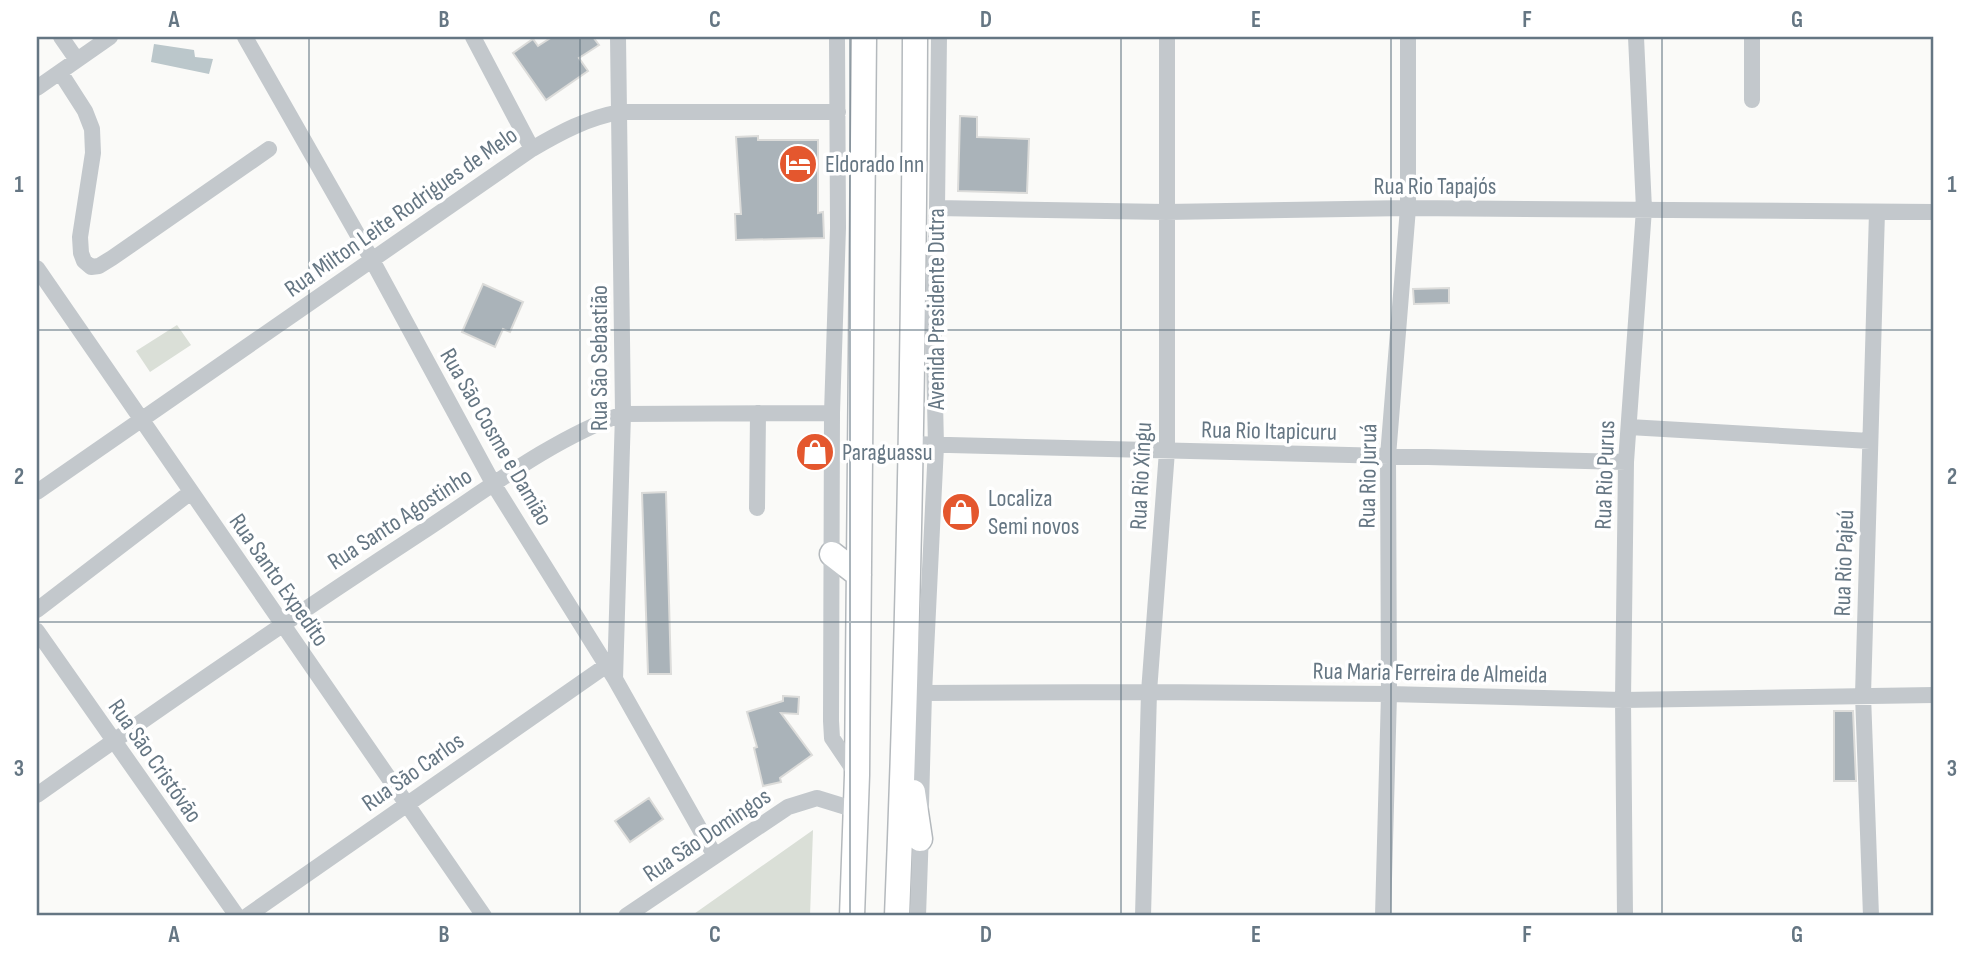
<svg xmlns="http://www.w3.org/2000/svg" width="1971" height="953" font-family="'Sofia Sans Condensed',sans-serif">
<style>
.green{fill:#dadfd7}
.water{fill:#bbc7cb}
.building{fill:#aab3b9;stroke:#dcdcda;stroke-width:2}
.lines{fill:none;stroke-linecap:round;stroke-linejoin:round}
.highway-casing{stroke:#b4b9bd;stroke-width:27}
.minor{stroke:#c3c8cc;stroke-width:16}
.highway{stroke:#fff;stroke-width:24}
.grid{fill:none;stroke:#657683;stroke-width:2;stroke-opacity:0.55}
.labels{text-anchor:middle;dominant-baseline:central;stroke-width:7;stroke-linejoin:round;paint-order:stroke}
.poi-label{font-size:24px;fill:#657683;stroke:#fff;text-anchor:start}
.street-label{font-size:24px;fill:#657683;stroke:#fff}
.neatline{fill:none;stroke:#657683;stroke-width:2.5}
.grid-label{font-size:23px;text-anchor:middle;font-weight:bold;fill:#657683}
</style>
<rect width="100%" height="100%" fill="#fafaf8"/>
<path class="green" d="M177 325 191 345 150 372 136 351Z
M813 830 810 916H691Z"/>
<path class="water" d="M154 44 194 50 195 57 213 59 209 74 151 62Z"/>
<path class="building" d="M552 37H593L599 45 579 58 588 71 546 100 513 53 533 39 538 46Z
M960 116 977 117V137L1029 139 1027 193 958 191Z
M758 136V140H818V213L823 212 824 238 736 240 735 214H741L736 137Z
M483 284 523 302 510 332 503 329 495 347 462 332Z
M1449 288V303L1414 304 1413 289Z
M666 492 671 674H648L642 493Z
M783 696 799 697 798 714 781 713 812 755 780 778 781 782 763 786 754 748 757 747 747 712 783 701Z
M1834 711H1853L1856 781H1834Z
M649 798 663 819 630 842 615 821Z"/>
<g class="lines">
<defs>
<path id="highway" d="M832 554 859 575
M913 792 920 839
M852 916 857 775 864 37
M897 916C909 623 914 330 915 37"/>
</defs>
<use href="#highway" class="highway-casing"/>
<path class="minor" d="M61 37 77 60
M245 37 372 260 494 485 615 679 715 856
M473 37 532 149
M837 37 838 228 832 413 831 721 832 738 857 775
M1752 37V100
M60 72 85 111 92 129 93 153 80 237 81 253 84 261 91 267 99 266 112 258 269 149
M37 88 110 37
M937 208 1166 212 1408 208 1934 212
M37 268 484 916
M1629 427 1870 441
M910 444 1626 462
M37 492 532 149C561 132 587 118 620 112H838
M757 508 758 413
M37 610 191 492
M37 631 237 916
M615 679 623 414 618 37
M924 693 1149 692 1389 694 1623 700 1934 695
M37 795C164 705 292 617 422 532 483 492 555 437 623 414L832 413
M921 805 924 693 936 446 933 311 937 208 939 37
M247 916 607 665
M626 916 788 807 817 798 856 810
M918 916 921 831
M1143 916 1149 692 1167 451V37
M1383 916 1389 694 1388 456 1408 208V37
M1625 916 1623 700 1626 462 1644 209 1636 37
M1871 916 1863 695 1877 212"/>
<use href="#highway" class="highway"/>
</g>
<path class="grid" d="M309 37V916M580 37V916M850 37V916M1121 37V916M1391 37V916M1662 37V916M37 330H1934M37 622H1934"/>
<defs>
<symbol id="hotel-disc" viewBox="-11 -11 22 22"><circle r="9.5" fill="#e4572e" stroke="#fff"/><path d="M-6-4.5h1.5V1H6V5H4.5V3h-9V5H-6ZM-4 0a1.8 1.8 0 1 1 3.6 0ZM.5 0V-2.5h3Q6-2.5 6 0Z" fill="#fff"/></symbol>
<symbol id="shop-disc" viewBox="-11 -11 22 22"><circle r="9.5" fill="#e4572e" stroke="#fff"/><path d="M-5-2.5h2.3a2.7 3.5 0 0 1 5.4 0H5L5.5 6h-11ZM-1.5-2.5h3a1.5 2.3 0 0 0-3 0Z" fill="#fff"/></symbol>
</defs>
<g fill-rule="evenodd">
<use href="#hotel-disc" x="776" y="142" width="44" height="44"/>
<use href="#shop-disc" x="793" y="430" width="44" height="44"/>
<use href="#shop-disc" x="939" y="490" width="44" height="44"/>
</g>
<g class="labels">
<g class="poi-label">
<text x="825" y="164">Eldorado Inn</text>
<text x="842" y="452">Paraguassu</text>
<text x="988" y="498">Localiza<tspan x="988" dy="28">Semi novos</tspan></text>
</g>
<g class="street-label">
<text x="1435" y="186">Rua Rio Tapajós</text>
<text transform="translate(401 212) rotate(-35)">Rua Milton Leite Rodrigues de Melo</text>
<text transform="translate(936 309) rotate(-90)">Avenida Presidente Dutra</text>
<text transform="translate(599 358) rotate(-90)">Rua São Sebastião</text>
<text transform="translate(1269 431) rotate(1)">Rua Rio Itapicuru</text>
<text transform="translate(496 437) rotate(60)">Rua São Cosme e Damião</text>
<text transform="translate(1605 475) rotate(-88)">Rua Rio Purus</text>
<text transform="translate(1141 476) rotate(-87)">Rua Rio Xingu</text>
<text transform="translate(1368 476) rotate(-89)">Rua Rio Juruá</text>
<text transform="translate(400 519) rotate(-33)">Rua Santo Agostinho</text>
<text transform="translate(1844 563) rotate(-88)">Rua Rio Pajeú</text>
<text transform="translate(279 580) rotate(55)">Rua Santo Expedito</text>
<text transform="translate(1430 673) rotate(1)">Rua Maria Ferreira de Almeida</text>
<text transform="translate(155 761) rotate(55)">Rua São Cristóvão</text>
<text transform="translate(413 772) rotate(-35)">Rua São Carlos</text>
<text transform="translate(707 835) rotate(-34)">Rua São Domingos</text>
</g>
</g>
<rect width="1971" height="953" fill="none" stroke="#ffffff" stroke-width="77"/>
<rect x="38" y="38" width="1894" height="876" class="neatline"/>
<g class="grid-label">
<text x="174" y="27">A</text>
<text x="444" y="27">B</text>
<text x="715" y="27">C</text>
<text x="986" y="27">D</text>
<text x="1256" y="27">E</text>
<text x="1527" y="27">F</text>
<text x="1797" y="27">G</text>
<text x="19" y="192">1</text>
<text x="1952" y="192">1</text>
<text x="19" y="484">2</text>
<text x="1952" y="484">2</text>
<text x="19" y="776">3</text>
<text x="1952" y="776">3</text>
<text x="174" y="942">A</text>
<text x="444" y="942">B</text>
<text x="715" y="942">C</text>
<text x="986" y="942">D</text>
<text x="1256" y="942">E</text>
<text x="1527" y="942">F</text>
<text x="1797" y="942">G</text>
</g>
</svg>
